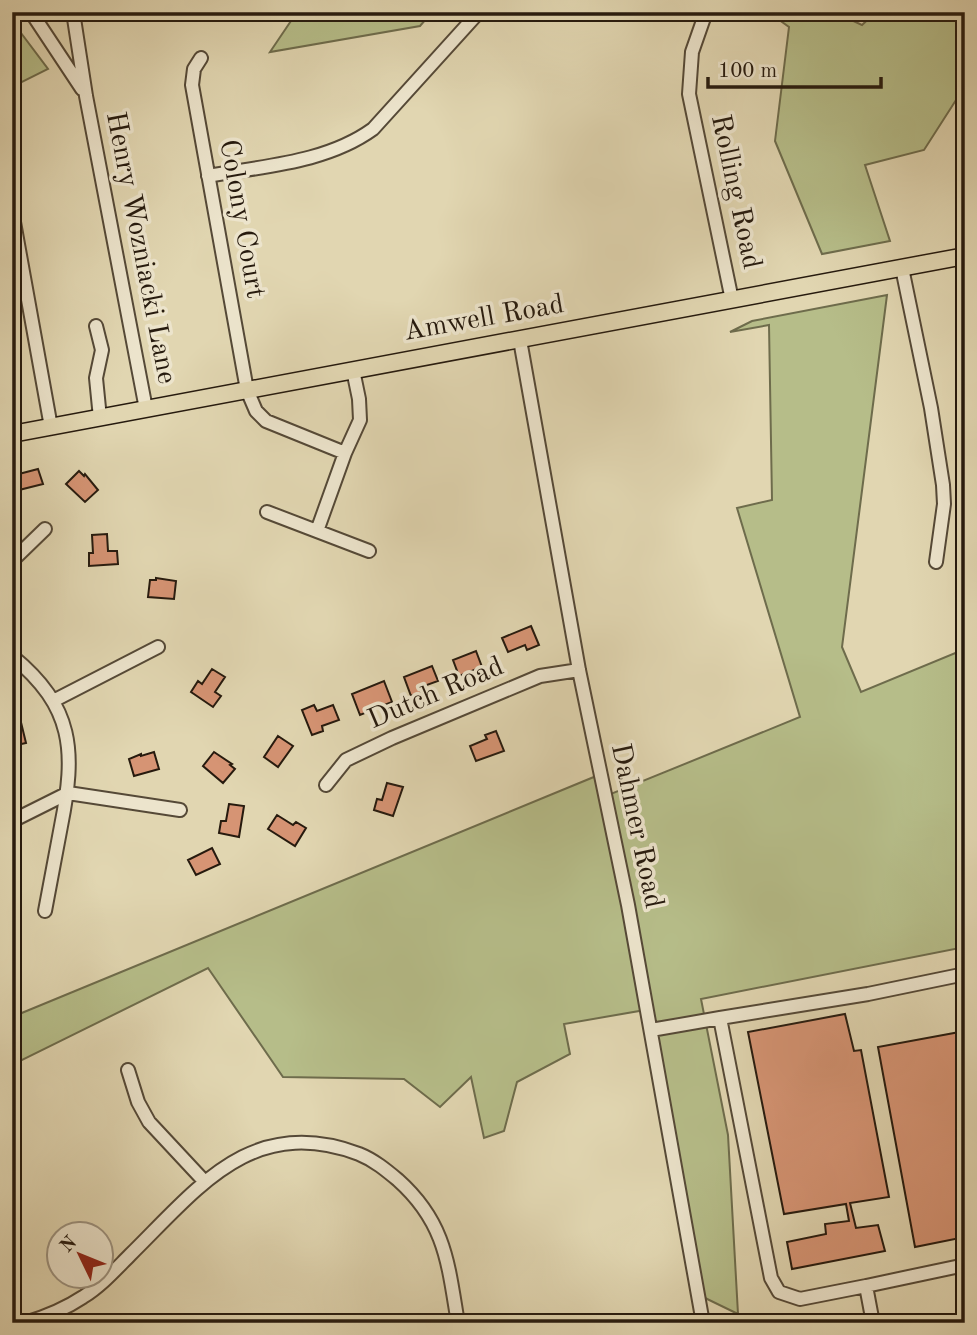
<svg xmlns="http://www.w3.org/2000/svg" width="977" height="1335" font-family="'Old Standard TT',serif">
<style>
.green{fill:#b6bd89;stroke:#6e6c4c;stroke-width:2}
.building{fill:#d69474;stroke:#261a0e;stroke-width:2}
.lines{fill:none;stroke-linecap:round;stroke-linejoin:round}
.minor-casing{stroke:#554937;stroke-width:16}
.major-casing{stroke:#261a0e;stroke-width:19}
.minor{stroke:#ece4cc;stroke-width:12}
.major{stroke:#e1d6b1;stroke-width:16}
.labels{text-anchor:middle;dominant-baseline:central;stroke-width:7;stroke-linejoin:round;paint-order:stroke}
.street-label{font-size:28px;fill:#261a0e;stroke:#ece4cc}
</style>
<rect width="100%" height="100%" fill="#e1d6b1"/>
<filter id="stains"><feTurbulence type="fractalNoise" baseFrequency=".00286" numOctaves="4"/><feColorMatrix values="0 0 0 0 .2 0 0 0 0 .09 0 0 0 0 .02 0 0 0 .5 -.17"/></filter>
<radialGradient id="worn" r=".72"><stop offset=".6" stop-color="#630" stop-opacity="0"/><stop offset="1" stop-color="#630" stop-opacity=".3"/></radialGradient>
<path class="green" d="M297 12H432L420 26 270 52Z
M768 12H834L862 25 876 12H965V86L924 150 865 165 890 241 822 254 775 141 789 27Z
M12 21 48 69 12 87Z
M887 295 842 647 861 692 965 649V947L701 999 728 1135 738 1314 703 1297 651 1009 564 1024 570 1054 517 1082 504 1131 484 1138 471 1077 440 1107 404 1079 283 1077 208 968 12 1065V1017L606 772 611 794 800 717 737 508 772 500 769 325 730 332 752 321Z"/>
<path class="building" d="M38 469 43 484 19 490 15 475Z
M79 471 84 476 85 474 98 490 85 502 66 484Z
M107 534 108 551H117L118 564 89 566V553H93L92 535Z
M156 578 176 581 174 599 148 597 150 580H156Z
M531 626 539 645 527 650 525 645 508 652 502 638Z
M476 651 482 667 459 676 453 660Z
M432 666 438 681 421 687 423 692 411 696 404 677Z
M212 669 225 677 215 692 221 696 213 707 191 692 198 681 202 684Z
M384 681 392 702 360 715 352 694Z
M314 705 317 711 333 705 339 720 322 726 323 731 312 735 302 710Z
M18 710 26 743 12 746V711Z
M496 731 504 751 476 761 470 746 487 739 485 735Z
M278 736 293 746 278 767 264 757Z
M154 752 159 769 134 776 129 759 141 754V756Z
M214 752 232 764 230 765 235 769 223 783 203 766Z
M387 783 403 787 393 816 374 810 377 799 382 800Z
M229 804 244 806 239 837 219 833 221 821H226Z
M277 815 293 825 296 822 306 828 295 846 268 829Z
M212 848 220 864 196 875 188 860Z
M845 1014 854 1051 861 1050 889 1197 850 1203 856 1228 878 1225 885 1251 792 1269 787 1242 826 1234 825 1224 849 1221 846 1204 784 1214 748 1032Z
M965 1031V1237L915 1247 878 1047Z"/>
<g class="lines">
<defs>
<path id="minor" d="M31 12 82 89
M73 12 86 96 146 409
M706 12 692 52 689 94 732 300
M201 58 194 69 192 85 247 390 256 411 266 421 345 453 360 420 359 399 353 370
M208 176C263 166 326 163 373 129L479 12
M12 211 51 427
M902 268 931 408 943 485 944 504 936 562
M96 326 102 350 96 378 100 418
M520 340 579 670 628 905 703 1323
M267 512 369 551
M317 531 345 453
M12 561 45 529
M12 656C74 707 76 751 61 826 56 854 50 883 45 911
M53 701 158 647
M326 785 346 760 392 738 540 676 579 670
M12 821 68 793 180 810
M720 1018 868 994 965 974
M651 1030 720 1018 771 1278 779 1292 800 1299 866 1286 873 1323
M128 1070 138 1102 149 1122 204 1181
M866 1286 965 1265
M25 1323C45 1317 65 1309 83 1297 101 1286 116 1269 130 1255 199 1187 252 1114 359 1154 374 1160 386 1170 398 1180 446 1223 448 1264 458 1323"/>
<path id="major" d="M12 434 965 256"/>
</defs>
<use href="#minor" class="minor-casing"/>
<use href="#major" class="major-casing"/>
<use href="#minor" class="minor"/>
<use href="#major" class="major"/>
</g>
<g class="labels">
<g class="street-label">
<text transform="translate(735 192) rotate(78)">Rolling Road</text>
<text transform="translate(241 219) rotate(80)">Colony Court</text>
<text transform="translate(140 248) rotate(79)">Henry Wozniacki Lane</text>
<text transform="translate(484 319) rotate(-10)">Amwell Road</text>
<text transform="translate(436 694) rotate(-23)">Dutch Road</text>
<text transform="translate(636 826) rotate(78)">Dahmer Road</text>
</g>
</g>
<rect width="977" height="1335" fill="none" stroke="#e1d6b1" stroke-width="42"/>
<rect x="14" y="14" width="949" height="1307" fill="none" stroke="#261a0e" stroke-width="3.5"/>
<rect x="21" y="21" width="935" height="1293" fill="none" stroke="#261a0e" stroke-width="2"/>
<g transform="translate(80 1255) rotate(313)"><circle r="33" fill="#ece4cc" stroke="#9d9380" stroke-width="2"/>
<path d="M0-5L12 26L0 18L-12 26Z" fill="#8f2418"/>
<text y="-10" font-size="19" font-weight="bold" text-anchor="middle" fill="#261a0e">N</text>
</g>
<path d="M708 77v10h173v-10" fill="none" stroke="#261a0e" stroke-width="3.5"/>
<text x="718" y="77" font-size="21" fill="#261a0e" stroke="#ece4cc" stroke-width="5" paint-order="stroke">100 m</text>
<rect width="100%" height="100%" filter="url(#stains)"/>
<rect width="100%" height="100%" fill="url(#worn)"/>
</svg>
